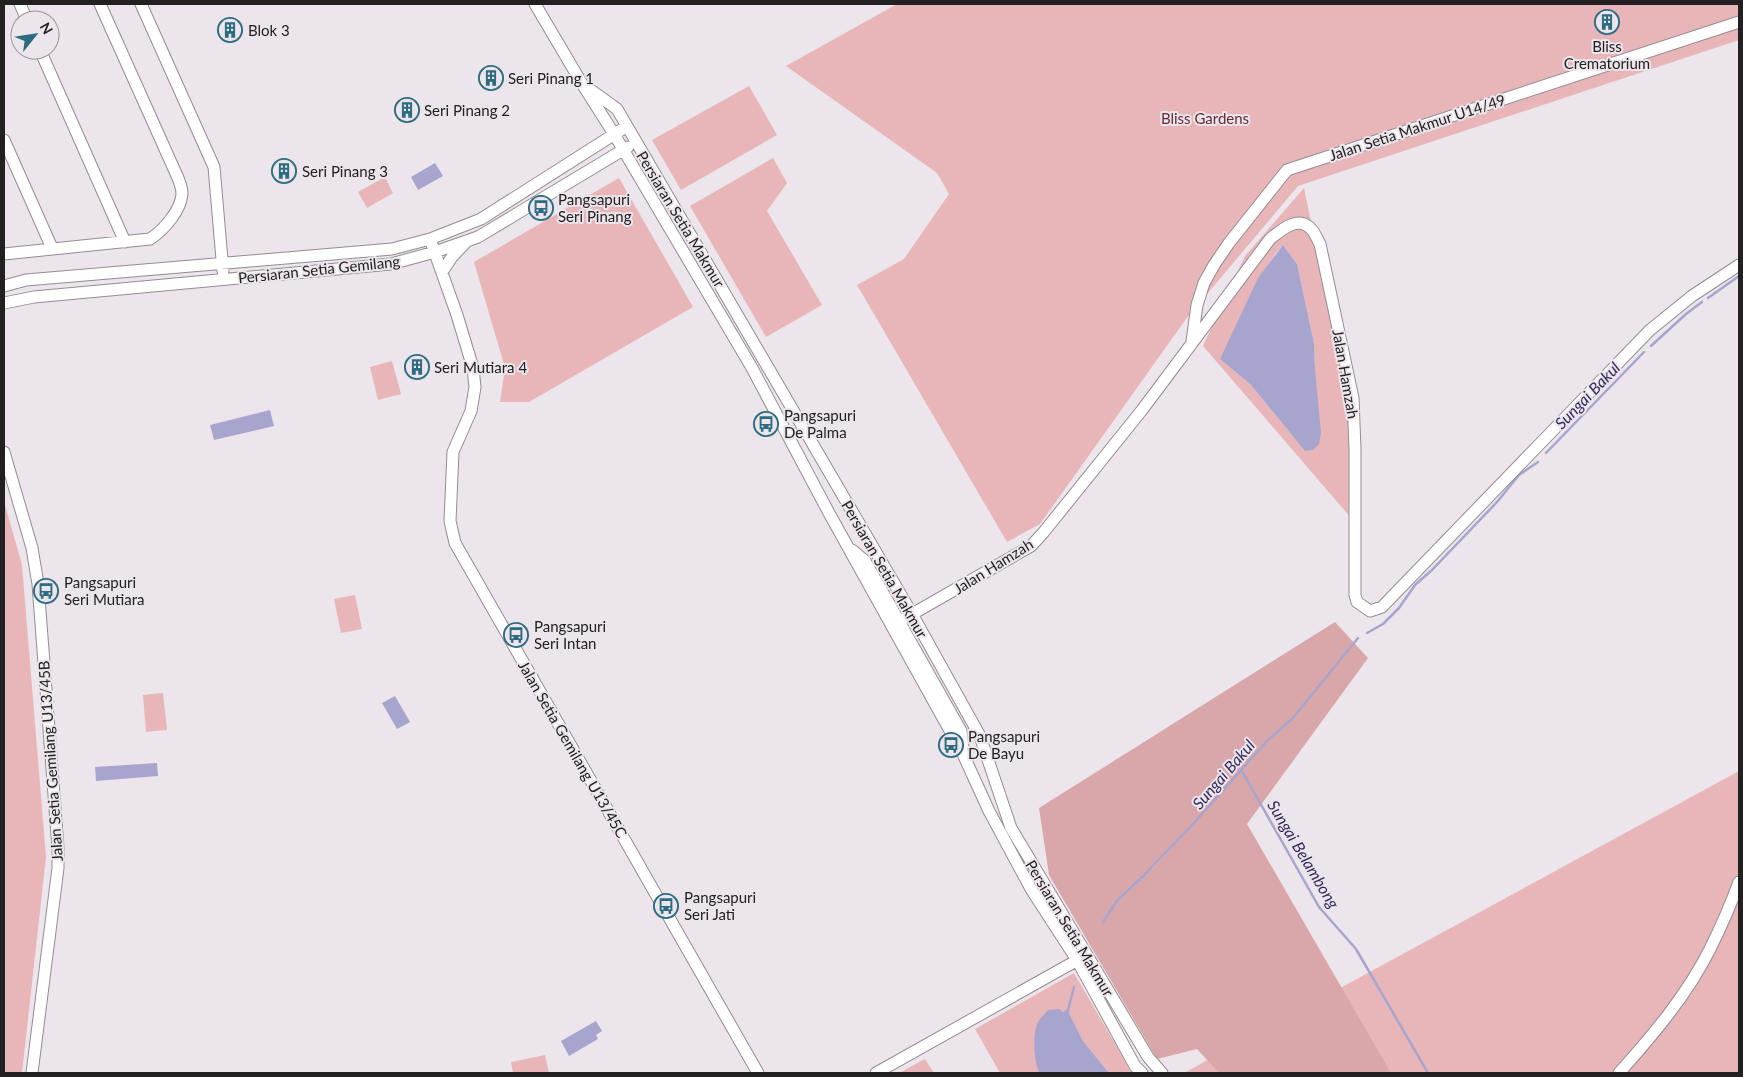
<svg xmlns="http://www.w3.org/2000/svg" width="1743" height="1077" font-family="Lato,sans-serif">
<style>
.green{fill:#e8b6b9;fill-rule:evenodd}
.forest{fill:#d9a7aa}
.water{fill:#a7a5ce}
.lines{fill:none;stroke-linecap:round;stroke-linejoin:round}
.stream{stroke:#a7a5ce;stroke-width:2.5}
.minor-casing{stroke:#938c92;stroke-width:13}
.minor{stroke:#fff;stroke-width:11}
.labels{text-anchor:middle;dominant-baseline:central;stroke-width:4;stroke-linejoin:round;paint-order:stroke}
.poi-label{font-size:15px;fill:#232022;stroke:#ece5eb;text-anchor:start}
.park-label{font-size:15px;fill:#682a33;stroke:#ece5eb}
.street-label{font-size:15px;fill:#232022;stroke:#ece5eb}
.water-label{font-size:16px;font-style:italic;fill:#32295e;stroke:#ece5eb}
</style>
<rect width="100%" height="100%" fill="#ece5eb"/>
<path class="green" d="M897 4H1739V40L1298 186 1186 319 1040 524 1007 542 857 285 904 259 949 194 937 173 786 66Z
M749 86 777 135 681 190 652 140Z
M773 158 787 183 767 211 822 305 766 337 690 206Z
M385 177 393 193 367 208 358 192Z
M619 178 693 307 529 402H500L505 368 474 262Z
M1304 188 1351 416 1352 519 1203 346 1245 256ZM1283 245 1297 264 1314 343 1315 369 1291 434 1251 385 1220 359 1275 254Z
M392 361 401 394 378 400 370 367Z
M4 501 22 565 46 857 22 1073H4Z
M355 595 362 629 341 633 334 599Z
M163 693 167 730 146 732 143 695Z
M1739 771V1073H1184Z
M1074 973 1132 1073H1109L1083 1041 1069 1013V1009L1037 1068 1039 1073H1000L975 1029Z
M545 1055 549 1073H513L511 1062Z
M925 1059 934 1073H899Z"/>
<path class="forest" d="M1335 622 1368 658 1247 824 1391 1073H1219L1197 1049 1157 1059 1049 875 1039 808Z"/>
<path class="water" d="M435 163 443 176 418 190 411 177Z
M1283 245 1297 264 1314 343 1315 369 1321 433 1319 444 1313 450 1305 451 1251 385 1220 359 1258 278Z
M270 410 274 426 214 440 210 425Z
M395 696 410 722 397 729 382 703Z
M157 763 158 776 96 781 95 767Z
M1069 1008V1013L1083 1041 1109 1073H1039C1034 1061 1032 1034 1038 1022 1040 1018 1045 1014 1048 1010L1059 1009 1063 1012Z
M596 1021 602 1031 596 1035 598 1039 569 1056 561 1041Z"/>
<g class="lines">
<path class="stream" d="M1708 298 1739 276
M1651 346 1686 314 1702 302
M1546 453 1644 352
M1367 633 1383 624 1399 608 1415 585 1432 570 1497 502 1519 475 1538 462
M1242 771 1319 907 1356 949 1428 1073
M1103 922 1116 902 1144 875 1193 824 1267 741 1292 719 1358 638
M1068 1010 1074 987"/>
<defs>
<path id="minor" d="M20 4 27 20
M141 4 214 167 223 271
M535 4 581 82 614 134 752 368 829 513 963 754 989 811 1031 889 1077 960 1135 1066 1142 1073
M40 50 125 242
M588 88 617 109 912 614 980 736 1011 828 1148 1057 1162 1073
M4 140 52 248
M430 239 457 315 473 368 475 387 471 411 453 452 450 521 455 543 758 1073
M4 254 150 239C164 230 181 210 182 194 182 188 180 183 178 178L100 4
M442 272 452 257 466 242
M4 286 26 280 392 249 430 239 481 219 621 130
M4 303 34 297 391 264 435 252 478 237 628 147
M1192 341 1197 305 1204 283 1214 265 1229 243 1287 170 1739 22
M4 452 32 548 38 584 58 848V868L32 1073
M852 550 865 561 961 731 963 747
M900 621 1031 546 1043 533 1142 410 1270 239C1281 230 1299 214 1312 230 1315 233 1317 239 1320 244L1353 398 1355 449V595L1357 602 1370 611 1382 607 1650 330 1692 296 1739 265
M876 1073 1083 957
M1619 1073C1653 1035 1687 995 1710 949 1721 927 1731 904 1739 882"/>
</defs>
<use href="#minor" class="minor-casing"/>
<use href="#minor" class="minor"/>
</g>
<defs>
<symbol id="building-ring" viewBox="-11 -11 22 22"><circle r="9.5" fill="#ece5eb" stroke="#2c6b80" stroke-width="1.5"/><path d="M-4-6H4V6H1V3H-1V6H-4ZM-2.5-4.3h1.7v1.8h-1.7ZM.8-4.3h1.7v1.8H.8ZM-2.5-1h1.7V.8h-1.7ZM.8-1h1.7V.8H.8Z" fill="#2c6b80"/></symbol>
<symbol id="bus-ring" viewBox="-11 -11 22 22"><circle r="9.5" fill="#ece5eb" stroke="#2c6b80" stroke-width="1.5"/><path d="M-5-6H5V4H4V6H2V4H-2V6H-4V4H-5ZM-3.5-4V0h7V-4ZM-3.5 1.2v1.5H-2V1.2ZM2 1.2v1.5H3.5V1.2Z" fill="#2c6b80"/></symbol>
</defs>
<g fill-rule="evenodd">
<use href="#building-ring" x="1593" y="8" width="28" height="28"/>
<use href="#building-ring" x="216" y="16" width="28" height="28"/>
<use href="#building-ring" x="477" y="64" width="28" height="28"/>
<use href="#building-ring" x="393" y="96" width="28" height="28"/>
<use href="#building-ring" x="270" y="157" width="28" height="28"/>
<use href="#bus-ring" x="527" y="194" width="28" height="28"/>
<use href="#building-ring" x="403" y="353" width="28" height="28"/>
<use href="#bus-ring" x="752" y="410" width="28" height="28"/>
<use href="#bus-ring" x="32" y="577" width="28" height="28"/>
<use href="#bus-ring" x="502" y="621" width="28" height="28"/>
<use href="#bus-ring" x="937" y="731" width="28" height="28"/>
<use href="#bus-ring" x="652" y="892" width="28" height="28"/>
</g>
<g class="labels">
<g class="poi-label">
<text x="248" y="30">Blok 3</text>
<text x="1607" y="46" text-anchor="middle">Bliss<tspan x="1607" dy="17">Crematorium</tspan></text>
<text x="508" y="78">Seri Pinang 1</text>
<text x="424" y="110">Seri Pinang 2</text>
<text x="302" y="171">Seri Pinang 3</text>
<text x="558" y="199">Pangsapuri<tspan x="558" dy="17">Seri Pinang</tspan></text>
<text x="434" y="367">Seri Mutiara 4</text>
<text x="784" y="415">Pangsapuri<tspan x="784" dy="17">De Palma</tspan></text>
<text x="64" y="582">Pangsapuri<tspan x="64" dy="17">Seri Mutiara</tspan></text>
<text x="534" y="626">Pangsapuri<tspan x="534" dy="17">Seri Intan</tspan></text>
<text x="968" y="736">Pangsapuri<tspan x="968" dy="17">De Bayu</tspan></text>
<text x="684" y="897">Pangsapuri<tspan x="684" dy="17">Seri Jati</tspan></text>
</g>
<g class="park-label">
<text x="1205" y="118">Bliss Gardens</text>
</g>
<g class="street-label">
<text transform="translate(1417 127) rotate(-18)">Jalan Setia Makmur U14/49</text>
<text transform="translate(681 219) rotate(59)">Persiaran Setia Makmur</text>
<text transform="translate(319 269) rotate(-6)">Persiaran Setia Gemilang</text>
<text transform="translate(1346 374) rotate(80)">Jalan Hamzah</text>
<text transform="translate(993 566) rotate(-32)">Jalan Hamzah</text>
<text transform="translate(885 569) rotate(60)">Persiaran Setia Makmur</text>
<text transform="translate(573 749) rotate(60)">Jalan Setia Gemilang U13/45C</text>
<text transform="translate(50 761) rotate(-94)">Jalan Setia Gemilang U13/45B</text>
<text transform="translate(1070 928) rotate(59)">Persiaran Setia Makmur</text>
</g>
<g class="water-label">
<text transform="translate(1587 395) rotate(-46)">Sungai Bakul</text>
<text transform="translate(1223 774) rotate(-49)">Sungai Bakul</text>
<text transform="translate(1304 854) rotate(59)">Sungai Belambong</text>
</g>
</g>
<rect width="1743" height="1077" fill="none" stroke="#232022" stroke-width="10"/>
<g transform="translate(35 35) rotate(60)"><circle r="24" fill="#ece5eb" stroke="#9c969b"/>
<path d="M0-4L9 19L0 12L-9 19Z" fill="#2c6b80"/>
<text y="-8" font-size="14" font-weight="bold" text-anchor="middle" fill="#232022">N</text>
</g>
</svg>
